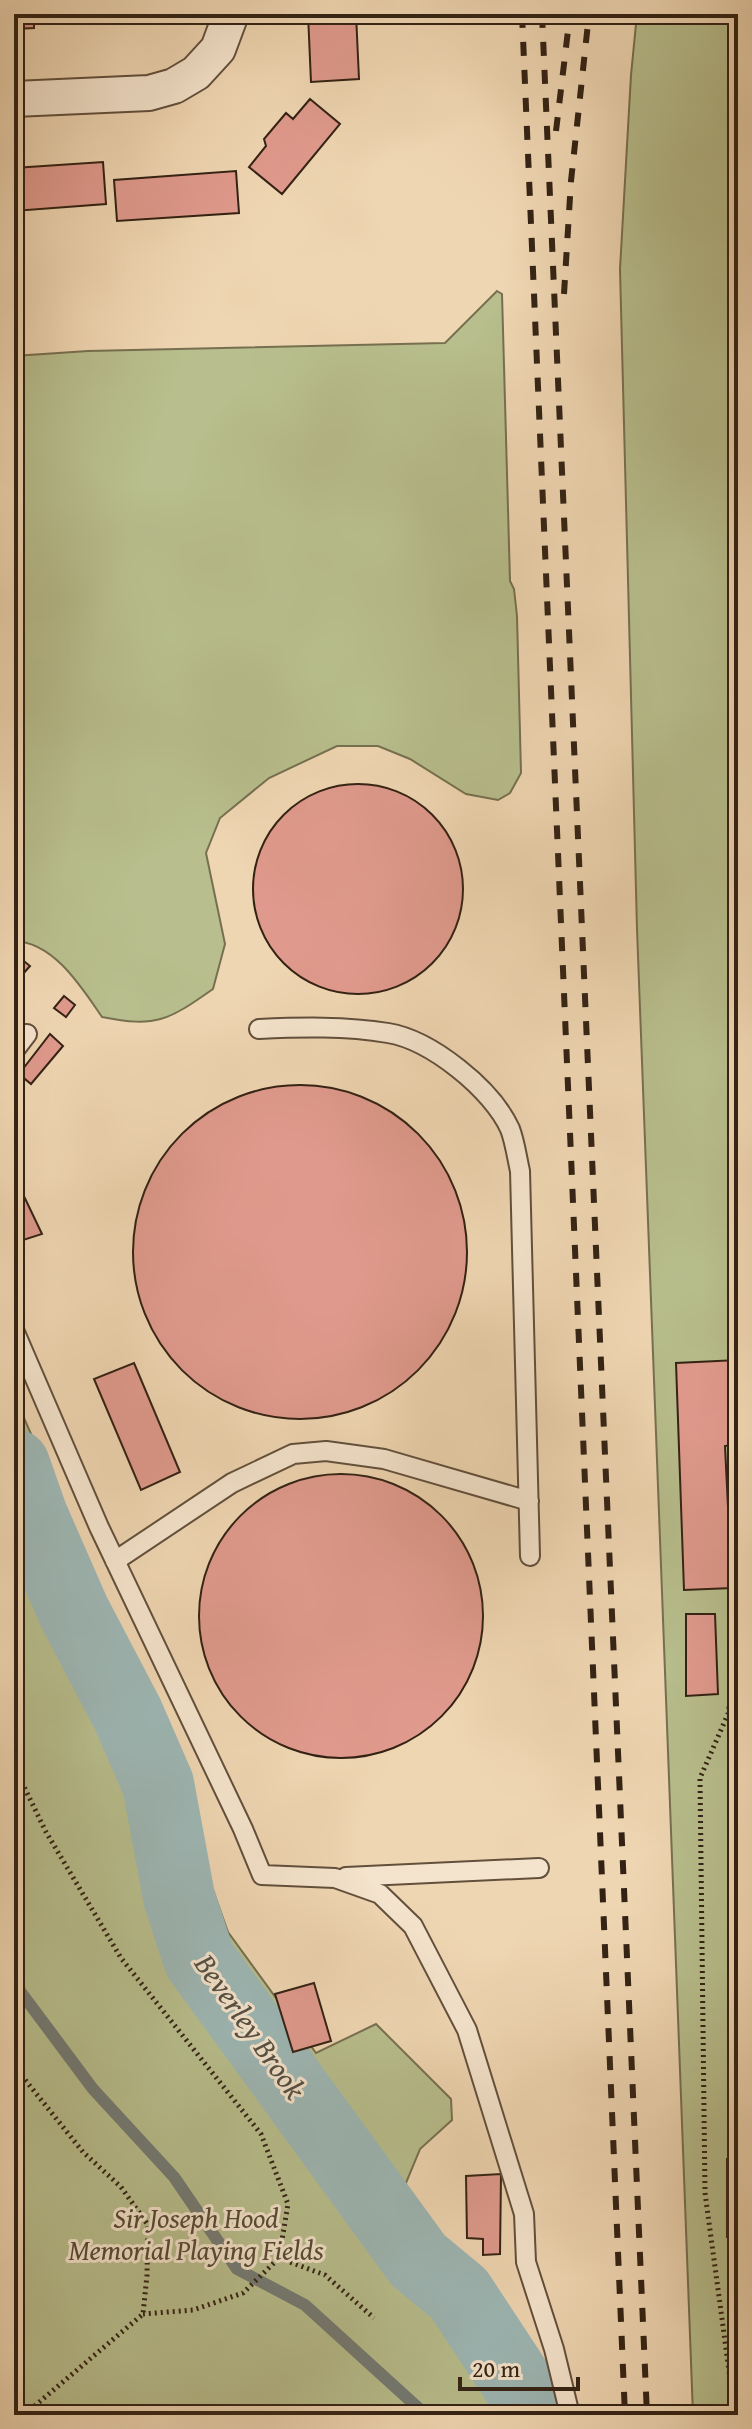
<svg xmlns="http://www.w3.org/2000/svg" width="752" height="2429" font-family="'Gentium Book Plus',serif">
<style>
.green{fill:#b8be8d;stroke:#767050;stroke-width:2}
.lines{fill:none;stroke-linecap:round;stroke-linejoin:round}
.stream{stroke:#737b75;stroke-width:12}
.river{stroke:#9db7b5;stroke-width:72}
.building{fill:#e09a8d;stroke:#332214;stroke-width:2}
.lane-casing{stroke:#624f3c;stroke-width:22}
.street-casing{stroke:#624f3c;stroke-width:38}
.path{stroke:#332214;stroke-width:5;stroke-dasharray:2 4;stroke-linecap:butt}
.lane{stroke:#f5e4cd;stroke-width:18}
.street{stroke:#f5e4cd;stroke-width:34}
.rail{stroke:#332214;stroke-width:6;stroke-dasharray:14 14;stroke-linecap:butt}
.labels{text-anchor:middle;dominant-baseline:central;stroke-width:6;stroke-linejoin:round;paint-order:stroke}
.park-label{font-size:28px;font-style:italic;fill:#544932;stroke:#f5e4cd}
.water-label{font-size:30px;font-style:italic;fill:#534f44;stroke:#f5e4cd}
</style>
<rect width="100%" height="100%" fill="#efd6b2"/>
<filter id="stains"><feTurbulence type="fractalNoise" baseFrequency=".0025" numOctaves="4"/><feColorMatrix values="0 0 0 0 .2 0 0 0 0 .09 0 0 0 0 .02 0 0 0 .5 -.17"/></filter>
<radialGradient id="worn" r=".72"><stop offset=".6" stop-color="#630" stop-opacity="0"/><stop offset="1" stop-color="#630" stop-opacity=".3"/></radialGradient>
<path class="green" d="M637 14H738V2415H693L637 929 620 269 631 75Z
M497 291 502 294 510 581 514 589 517 616 521 773 510 793 498 800 466 794 410 759 378 746H337L269 778 220 818 206 853 225 944 213 989C169 1020 156 1028 102 1017 82 988 54 942 14 941V356L88 351 445 343Z
M14 1395 75 1535 193 1834 228 1932 316 2053 376 2024 451 2099 452 2120 420 2149 403 2190 529 2349 552 2415H14Z"/>
<g class="lines">
<path class="stream" d="M14 1983 93 2089 174 2177 237 2269 305 2305 426 2415
M485 2415 530 2402"/>
<path class="river" d="M14 1465 32 1516 74 1612 128 1715 158 1784 179 1897 199 1959 418 2260 459 2294 530 2402"/>
</g>
<path class="building" d="M14 14H34V28L14 29Z
M308 14H356L359 79 311 82Z
M310 99 340 124 282 194 249 167 266 146 264 139 286 113 293 119Z
M103 162 106 204 14 211V168Z
M236 171 239 213 117 221 114 180Z
M253 889a105 105 0 1 1 210 0a105 105 0 1 1-210 0Z
M14 953 30 966 14 984Z
M64 996 75 1005 66 1017 54 1008Z
M50 1034 63 1046 31 1084 19 1074Z
M133 1252a167 167 0 1 1 334 0a167 167 0 1 1-334 0Z
M21 1190 42 1234 14 1243V1193Z
M738 1360V1444L725 1446 732 1588 684 1590 676 1363Z
M134 1363 180 1472 141 1490 94 1379Z
M199 1616a142 142 0 1 1 284 0a142 142 0 1 1-284 0Z
M686 1614H715L718 1694 686 1696Z
M314 1983 331 2041 293 2052 275 1994Z
M738 2158V2237H727V2159Z
M501 2174 500 2254 483 2255V2239L467 2238 466 2176Z"/>
<g class="lines">
<defs>
<path id="lane" d="M259 1029C301 1027 345 1026 388 1033 431 1040 492 1089 510 1129 515 1142 517 1158 520 1171L530 1556
M14 1051 27 1034
M14 1330 99 1527 243 1829 262 1875 335 1878 380 1894 413 1926 467 2030 524 2214 526 2262 554 2349 570 2415
M115 1561 232 1483 293 1454 326 1451 384 1459 529 1501
M346 1877 539 1868"/>
<path id="street" d="M14 99 149 93 174 86 196 73 218 49 231 14"/>
</defs>
<use href="#lane" class="lane-casing"/>
<use href="#street" class="street-casing"/>
<path class="path" d="M14 1766 46 1832 121 1958 261 2134 288 2204 279 2258 243 2293 193 2310 143 2314
M14 2066 83 2152 121 2187 148 2225 147 2275 143 2314 24 2415
M279 2258 325 2275 374 2318
M735 2415 705 2193 700 1778 728 1714 738 1646"/>
<use href="#lane" class="lane"/>
<use href="#street" class="street"/>
<path class="rail" d="M522 14 625 2415
M542 14 647 2415
M556 131 570 14
M564 294 571 181 589 14"/>
</g>
<g class="labels">
<g class="park-label">
<text x="196" y="2217">Sir Joseph Hood<tspan x="196" dy="32">Memorial Playing Fields</tspan></text>
</g>
<g class="water-label">
<text transform="translate(251 2026) rotate(55)">Beverley Brook</text>
</g>
</g>
<rect width="752" height="2429" fill="none" stroke="#efd6b2" stroke-width="48"/>
<rect x="16" y="16" width="720" height="2397" fill="none" stroke="#332214" stroke-width="4"/>
<rect x="24" y="24" width="704" height="2381" fill="none" stroke="#332214" stroke-width="2"/>
<path d="M460 2377v12h118v-12" fill="none" stroke="#332214" stroke-width="4"/>
<text x="472" y="2377" font-size="24" fill="#332214" stroke="#f5e4cd" stroke-width="6" paint-order="stroke">20 m</text>
<rect width="100%" height="100%" filter="url(#stains)"/>
<rect width="100%" height="100%" fill="url(#worn)"/>
</svg>
